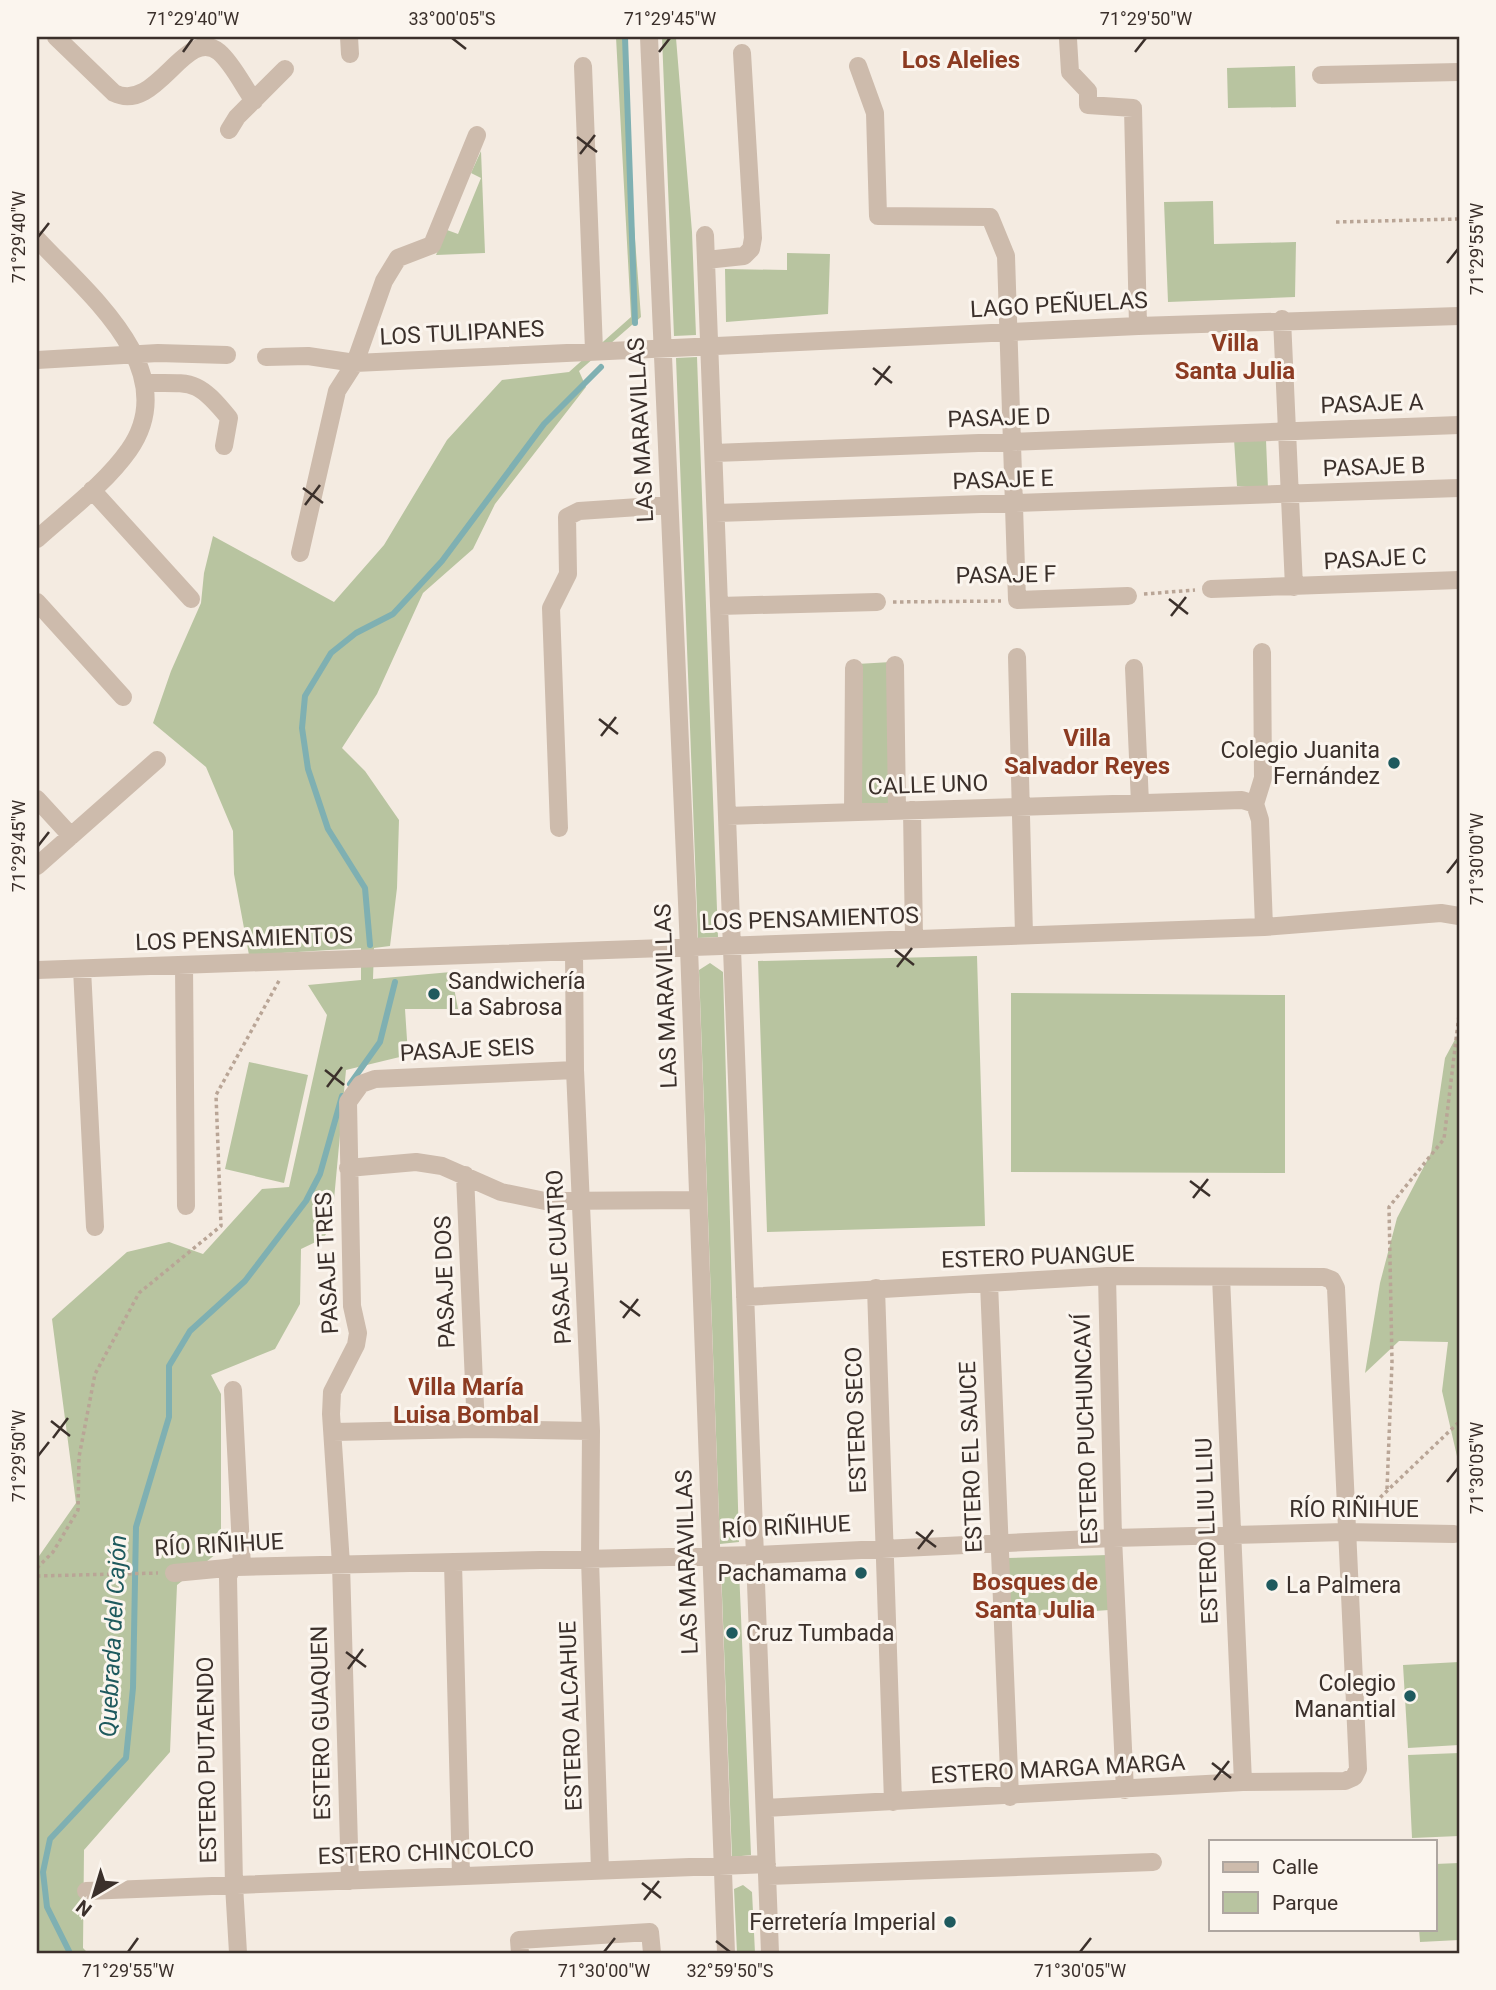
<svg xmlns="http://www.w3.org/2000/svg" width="1496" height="1990" font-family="Roboto,sans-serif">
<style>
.green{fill:#b8c4a0}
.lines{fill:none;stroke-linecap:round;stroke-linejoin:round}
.stream{stroke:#7fb0b2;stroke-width:6}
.path{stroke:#b9a596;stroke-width:3.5;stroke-dasharray:3.5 3.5;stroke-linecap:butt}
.minor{stroke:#cdbbac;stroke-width:18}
.ticks{fill:none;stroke:#3b302b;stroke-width:2.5}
.poi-dot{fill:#1f5a5e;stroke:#fbf5ee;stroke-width:2.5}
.labels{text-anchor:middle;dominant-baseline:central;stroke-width:6;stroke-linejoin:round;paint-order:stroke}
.street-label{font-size:23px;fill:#3b302b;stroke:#fbf5ee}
.poi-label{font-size:23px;fill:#3b302b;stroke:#fbf5ee;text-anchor:end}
.neighbourhood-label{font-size:24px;font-weight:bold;fill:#8c3b22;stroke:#fbf5ee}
.water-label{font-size:24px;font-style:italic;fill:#1f5a5e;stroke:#fbf5ee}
.neatline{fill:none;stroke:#3b302b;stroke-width:2.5}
.ticks-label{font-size:18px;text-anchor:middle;fill:#3b302b}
</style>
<rect width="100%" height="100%" fill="#f4ebe1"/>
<path class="green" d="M616 37H628V148L641 317 579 371 586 387 495 504 473 549 423 593 377 694 342 748 365 771 399 820 397 888 390 946 374 948 373 979 451 972 458 1009H405L408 1055 346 1070 332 1221 324 1238 301 1249 300 1304 275 1349 211 1375 221 1394V1550L177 1585 170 1752 84 1850 83 1948 88 1953H37V1559L76 1503 52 1319 127 1252 169 1242 203 1254 262 1189 289 1187 327 1015 308 985 361 980V948L249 955 234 874 233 831 206 767 153 723 171 671 201 603 204 573 213 536 334 602 384 545 447 440 502 380 569 372 631 317Z
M662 37 676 38 692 232 696 335 674 336Z
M1295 66 1296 107 1228 108 1227 68Z
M481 151 485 253 436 255 447 230 458 234 481 178 471 173Z
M1213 201 1214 244 1296 242 1295 297 1168 302 1164 202Z
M787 253 830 254 828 314 726 322 725 269 787 270Z
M697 357 718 937 698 938 676 358Z
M1234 439 1266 440 1268 489 1237 486Z
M891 662 894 807 857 809V664Z
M977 956 985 1226 767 1232 758 961Z
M710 963 723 972 739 1542 720 1544 699 970Z
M1011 993 1285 995V1173L1011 1172Z
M1459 1032V1465L1442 1391 1448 1342 1399 1341 1365 1373 1380 1283 1397 1218 1431 1153 1445 1058Z
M249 1062 308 1075 284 1183 225 1169Z
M1108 1555 1109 1610 1011 1617 1008 1558Z
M721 1568 739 1569 751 1855 732 1857Z
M1459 1662V1745L1408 1748 1403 1665Z
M1459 1753V1836L1412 1838 1408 1755Z
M1459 1863V1940L1420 1942 1419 1929H1435V1864Z
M743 1885 752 1892 755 1953H737L734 1889Z"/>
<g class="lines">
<path class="stream" d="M625 37 635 323
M370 945 365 888 328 829 308 769 302 728 305 696 331 653 356 633 393 614 442 561 544 424 601 367
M350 1084 380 1042 395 982
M70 1953 47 1907 43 1872 50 1839 126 1758 133 1688 136 1527 169 1417V1366L190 1331 245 1281 306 1201 320 1174 342 1096"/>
<path class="path" d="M1336 222 1459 219
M1144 594 1195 590
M893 602 1001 601
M1387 1489 1392 1362 1389 1207 1444 1139 1459 1015
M1365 1512 1459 1422
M37 1568 53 1552 78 1510 79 1457 95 1374 139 1293 221 1226 216 1095 280 979
M37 1576 158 1573"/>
<path class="minor" d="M56 37 114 93C157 114 185 25 219 52 233 64 243 86 254 101
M349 37 350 54
M649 37 689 948 726 1953
M1068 39 1070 72 1088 91V105L1133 108 1138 326
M583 66 594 350
M858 66 875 113 878 216 990 217 1006 256 1017 600 1128 596
M1321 75 1459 72
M229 130 237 117 285 69
M705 235 770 1953
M37 239C86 292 185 370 129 450 105 484 68 511 37 539
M706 260 744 256 751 249 753 238 742 53
M1282 319 1294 587
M266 357 308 356 355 363 1138 326 1459 316
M37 360 158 353 227 355
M145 383C194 383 197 379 229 418L224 446
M714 453 1459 425
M92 490 191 599
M716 513 1459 488
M300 553 337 391 355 363 384 281 398 258 432 245 477 135
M1211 589 1459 580
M37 602 123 697
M719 606 877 602
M1262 652 1263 778 1255 804 1260 820 1264 927
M1017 657 1024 935
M895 665 897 810
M1134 668 1140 803
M37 799 71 836
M912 810 914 939
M853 812 854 668
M727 816 1242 800 1255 804
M559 828 551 608 568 574 567 517 579 511 669 505
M37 866 157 760
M574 952 575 1070 591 1431 590 1559 600 1871
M184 965 186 1206
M82 969 95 1227
M37 970 1264 927 1441 913 1459 916
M348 1168 416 1162 442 1166 501 1192 545 1201 698 1200
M465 1175 476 1429
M1107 1276 1113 1538 1125 1790
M1221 1277 1243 1782
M989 1283 1010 1797
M876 1288 893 1802
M745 1297 1107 1276 1324 1277 1332 1280 1336 1288 1358 1769 1354 1777 1345 1781 1243 1782 765 1808
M233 1390 242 1567
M333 1432 476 1429 591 1431
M453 1562 461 1876
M232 1567 228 1577 234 1885 238 1953
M174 1573 237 1567 755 1555 1113 1538 1345 1532 1454 1534
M768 1876 1153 1862
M350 1881 341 1564 331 1414 332 1392 356 1345 358 1333 352 1306 348 1102 361 1084 375 1079 575 1070
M86 1891 767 1864
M520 1953 519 1940 650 1932 652 1953"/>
</g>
<path class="ticks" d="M452 38 466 49M183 52 193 38M659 52 670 38M1135 52 1146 38M577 137 597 152M580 154 595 135M38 237 49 223M1447 263 1458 249M873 368 892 383M875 385 890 366M303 488 323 503M305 505 320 485M1169 599 1188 614M1171 616 1186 597M599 719 618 734M601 736 616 717M38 846 49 832M1447 873 1458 859M895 950 914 965M897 967 912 948M325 1070 344 1085M327 1087 342 1067M1190 1181 1210 1196M1193 1198 1208 1179M620 1301 640 1316M623 1318 638 1299M51 1421 70 1436M53 1438 68 1418M38 1456 49 1442M1447 1482 1458 1468M916 1532 936 1547M918 1549 933 1530M346 1652 366 1667M348 1669 363 1649M1212 1763 1231 1778M1214 1780 1229 1761M642 1883 661 1898M644 1900 659 1881M716 1941 730 1952M128 1952 138 1938M604 1952 615 1938M1080 1952 1091 1938"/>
<g class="poi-dot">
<circle cx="1394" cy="763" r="7"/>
<circle cx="434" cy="994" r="7"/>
<circle cx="861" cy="1573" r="7"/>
<circle cx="1272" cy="1585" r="7"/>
<circle cx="732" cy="1633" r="7"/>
<circle cx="1410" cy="1696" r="7"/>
<circle cx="950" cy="1922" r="7"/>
</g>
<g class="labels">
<g class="street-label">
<text transform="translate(1059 305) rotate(-3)">LAGO PEÑUELAS</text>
<text transform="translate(462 333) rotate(-3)">LOS TULIPANES</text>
<text transform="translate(1372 404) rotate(-2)">PASAJE A</text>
<text transform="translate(999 418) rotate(-2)">PASAJE D</text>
<text transform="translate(641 430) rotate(-93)">LAS MARAVILLAS</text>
<text transform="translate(1374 467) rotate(-2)">PASAJE B</text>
<text transform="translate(1003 480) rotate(-2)">PASAJE E</text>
<text transform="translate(1375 559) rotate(-3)">PASAJE C</text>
<text transform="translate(1006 575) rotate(-1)">PASAJE F</text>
<text transform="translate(928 785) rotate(-2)">CALLE UNO</text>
<text transform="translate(810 919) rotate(-2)">LOS PENSAMIENTOS</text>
<text transform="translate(244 939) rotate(-2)">LOS PENSAMIENTOS</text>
<text transform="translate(666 996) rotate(-92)">LAS MARAVILLAS</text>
<text transform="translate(467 1050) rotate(-3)">PASAJE SEIS</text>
<text transform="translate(559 1257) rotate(-93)">PASAJE CUATRO</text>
<text transform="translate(1038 1257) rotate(-2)">ESTERO PUANGUE</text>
<text transform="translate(327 1263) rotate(-93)">PASAJE TRES</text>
<text transform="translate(445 1282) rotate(-92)">PASAJE DOS</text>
<text transform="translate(856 1420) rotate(-92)">ESTERO SECO</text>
<text transform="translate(1086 1429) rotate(-92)">ESTERO PUCHUNCAVÍ</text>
<text transform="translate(971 1457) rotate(-92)">ESTERO EL SAUCE</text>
<text x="1354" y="1509">RÍO RIÑIHUE</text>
<text transform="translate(786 1527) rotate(-3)">RÍO RIÑIHUE</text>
<text transform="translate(1207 1531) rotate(-92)">ESTERO LLIU LLIU</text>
<text transform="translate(219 1545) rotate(-3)">RÍO RIÑIHUE</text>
<text transform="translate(687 1562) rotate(-92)">LAS MARAVILLAS</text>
<text transform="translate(571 1716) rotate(-92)">ESTERO ALCAHUE</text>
<text transform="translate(321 1723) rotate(-91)">ESTERO GUAQUEN</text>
<text transform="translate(207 1760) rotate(-91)">ESTERO PUTAENDO</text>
<text transform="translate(1058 1769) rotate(-3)">ESTERO MARGA MARGA</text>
<text transform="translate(426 1853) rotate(-2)">ESTERO CHINCOLCO</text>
</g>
<g class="poi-label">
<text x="1380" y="750">Colegio Juanita<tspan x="1380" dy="26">Fernández</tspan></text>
<text x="448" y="981" text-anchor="start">Sandwichería<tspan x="448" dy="26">La Sabrosa</tspan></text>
<text x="847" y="1573">Pachamama</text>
<text x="1286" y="1585" text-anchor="start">La Palmera</text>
<text x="746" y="1633" text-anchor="start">Cruz Tumbada</text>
<text x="1396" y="1683">Colegio<tspan x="1396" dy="26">Manantial</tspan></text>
<text x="936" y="1922">Ferretería Imperial</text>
</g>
<g class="neighbourhood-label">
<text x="961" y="60">Los Alelies</text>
<text x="1235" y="343">Villa<tspan x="1235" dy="28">Santa Julia</tspan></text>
<text x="1087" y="738">Villa<tspan x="1087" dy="28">Salvador Reyes</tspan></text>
<text x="466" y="1387">Villa María<tspan x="466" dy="28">Luisa Bombal</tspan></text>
<text x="1035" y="1582">Bosques de<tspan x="1035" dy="28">Santa Julia</tspan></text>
</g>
<g class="water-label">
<text transform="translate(113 1636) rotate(-87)">Quebrada del Cajón</text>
</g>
</g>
<rect width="1496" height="1990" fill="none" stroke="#fbf5ee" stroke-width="77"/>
<rect x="1209" y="1840" width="228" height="91" fill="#fbf5ee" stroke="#aea6a0" stroke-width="2"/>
<rect x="1223" y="1862" width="35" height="10" fill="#cdbbac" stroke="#aea6a0" stroke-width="2"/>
<text x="1272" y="1874" font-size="21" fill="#3b302b">Calle</text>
<rect x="1223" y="1892" width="35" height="21" fill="#b8c4a0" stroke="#aea6a0" stroke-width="2"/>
<text x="1272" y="1910" font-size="21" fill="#3b302b">Parque</text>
<g transform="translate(94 1895) rotate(218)" stroke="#fbf5ee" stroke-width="5" paint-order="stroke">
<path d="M0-5L12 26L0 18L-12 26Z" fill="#3b302b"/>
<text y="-10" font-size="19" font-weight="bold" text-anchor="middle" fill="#3b302b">N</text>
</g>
<rect x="38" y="38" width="1420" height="1914" class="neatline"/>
<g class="ticks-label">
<text x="193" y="25">71°29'40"W</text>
<text x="452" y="25">33°00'05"S</text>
<text x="670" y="25">71°29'45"W</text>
<text x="1146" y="25">71°29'50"W</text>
<text transform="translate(19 237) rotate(-90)" y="6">71°29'40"W</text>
<text transform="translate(1477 249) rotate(-90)" y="6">71°29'55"W</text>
<text transform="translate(19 846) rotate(-90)" y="6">71°29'45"W</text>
<text transform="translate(1477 859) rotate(-90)" y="6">71°30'00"W</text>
<text transform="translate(19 1456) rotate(-90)" y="6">71°29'50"W</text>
<text transform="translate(1477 1468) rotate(-90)" y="6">71°30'05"W</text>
<text x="128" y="1977">71°29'55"W</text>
<text x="604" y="1977">71°30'00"W</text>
<text x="730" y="1977">32°59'50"S</text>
<text x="1080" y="1977">71°30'05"W</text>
</g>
</svg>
